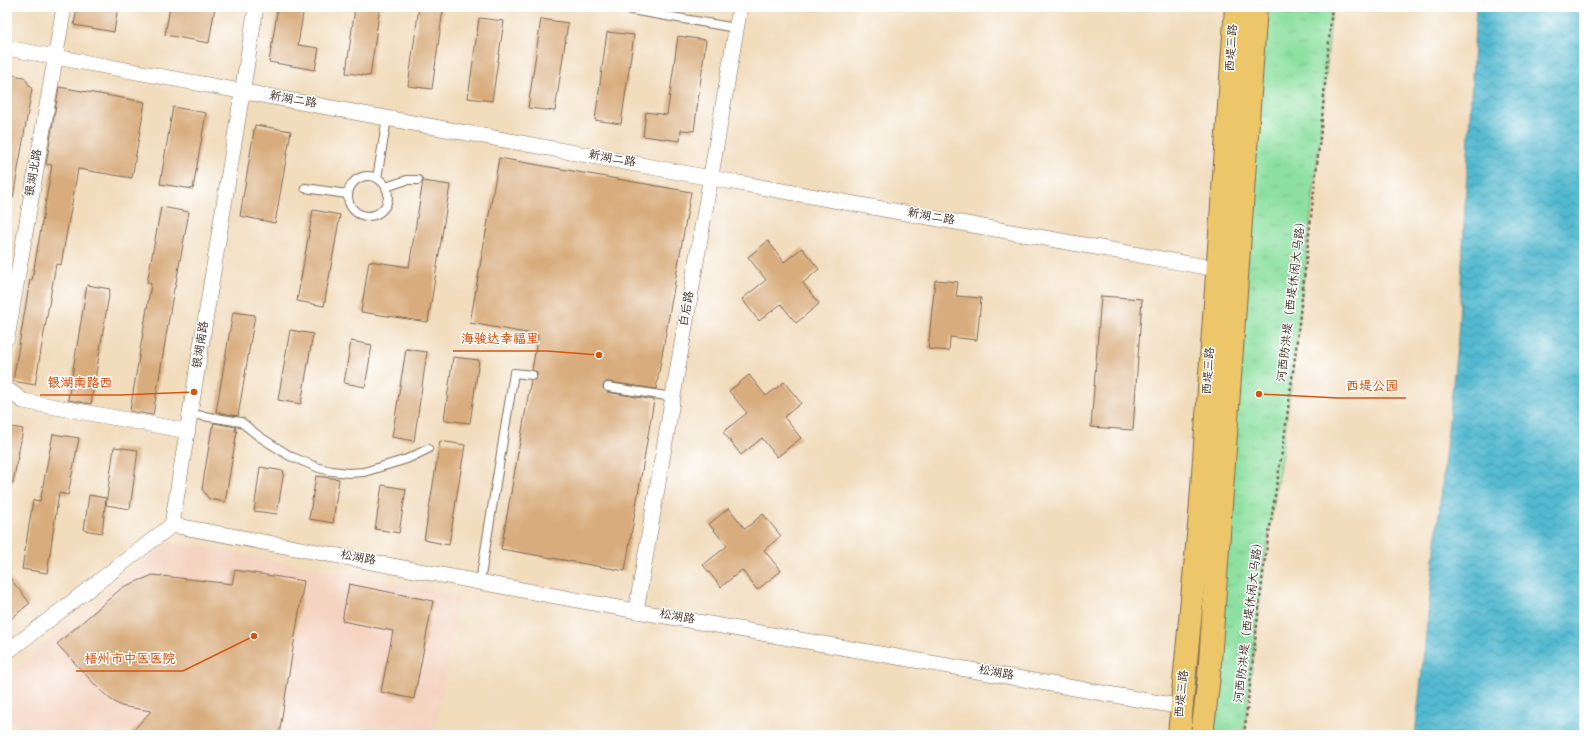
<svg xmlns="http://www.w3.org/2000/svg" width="1591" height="742" font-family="'Gochi Hand','LXGW WenKai TC',sans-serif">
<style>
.built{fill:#f4d3c0}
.park{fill:url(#park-tufts);stroke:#648560}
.water{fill:url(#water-waves);stroke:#467277}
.building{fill:#d8ac7c}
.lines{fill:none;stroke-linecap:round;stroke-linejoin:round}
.lane-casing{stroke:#7b6855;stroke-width:10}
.street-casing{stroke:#7b6855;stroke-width:16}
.primary-casing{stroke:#7b6855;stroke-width:24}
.path{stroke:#7b6855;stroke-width:2.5;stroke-dasharray:3 3;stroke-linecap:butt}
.lane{stroke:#fff;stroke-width:8}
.street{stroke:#fff;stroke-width:15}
.primary{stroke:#ecc669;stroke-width:22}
.labels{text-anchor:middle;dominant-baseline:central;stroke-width:3;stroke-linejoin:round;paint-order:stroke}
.street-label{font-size:12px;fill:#3b2a1e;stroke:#fff}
.leader{fill:none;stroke:#d7540e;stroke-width:1.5}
.callout-dot{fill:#d7540e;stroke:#fff;stroke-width:1.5}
.callout-label{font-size:13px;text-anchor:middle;font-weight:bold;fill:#d7540e;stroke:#fff;stroke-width:3;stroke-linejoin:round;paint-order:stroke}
</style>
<defs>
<pattern id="park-tufts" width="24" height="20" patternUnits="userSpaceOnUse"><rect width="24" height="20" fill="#8ee0a1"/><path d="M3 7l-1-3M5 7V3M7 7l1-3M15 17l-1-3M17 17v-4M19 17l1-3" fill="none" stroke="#7bc08a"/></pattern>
<pattern id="water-waves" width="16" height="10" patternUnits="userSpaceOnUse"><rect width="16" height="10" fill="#52b9d0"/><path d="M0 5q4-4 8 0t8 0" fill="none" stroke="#4597a8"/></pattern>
</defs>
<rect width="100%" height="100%" fill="#fff"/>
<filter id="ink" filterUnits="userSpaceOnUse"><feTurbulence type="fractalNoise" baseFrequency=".025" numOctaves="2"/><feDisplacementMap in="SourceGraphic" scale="8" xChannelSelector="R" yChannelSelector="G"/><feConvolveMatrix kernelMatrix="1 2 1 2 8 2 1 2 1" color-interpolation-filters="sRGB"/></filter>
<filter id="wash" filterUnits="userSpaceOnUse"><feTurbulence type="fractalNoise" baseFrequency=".012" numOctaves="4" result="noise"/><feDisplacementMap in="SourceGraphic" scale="16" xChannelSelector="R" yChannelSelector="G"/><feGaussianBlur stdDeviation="0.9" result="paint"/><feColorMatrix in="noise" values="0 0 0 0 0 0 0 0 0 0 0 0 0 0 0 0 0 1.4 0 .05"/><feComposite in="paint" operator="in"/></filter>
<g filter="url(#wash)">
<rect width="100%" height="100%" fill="#f1dcbc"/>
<path class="built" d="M168 541 459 595 435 735H23L7 716V677Z"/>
<path class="park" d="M1256 7H1332L1321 129 1296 349 1284 439 1264 565 1244 735H1202Z"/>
<path class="water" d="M1476 7H1584V735H1415L1458 337Z"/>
<g id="blocks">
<path class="building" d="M77 7H118L114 32 74 25Z
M170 7H215L209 43 165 35Z
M278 7H304L298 45 319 48 315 70 269 62Z
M355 7H380L370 76 346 73Z
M419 7 443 9 432 89 408 86Z
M479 18 504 21 492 101 468 98Z
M541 19 568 23 555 111 528 108Z
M607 32 634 35 621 124 595 120Z
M678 36 706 40 694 131 681 130 680 141 643 136 646 112 667 115Z
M7 74 24 77 32 89 13 198H7Z
M59 87 145 102 132 178 78 169 61 265 56 264 35 385 13 381 30 280H32L52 165 46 164Z
M173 107 206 113 193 189 160 184Z
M255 125 291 131 275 223 240 216Z
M499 158 691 192 656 389 609 382H606L603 386V389L607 392 654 400 625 571 501 549 531 380H535L537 376V372L532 370 538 335 470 323Z
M423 181 450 185 428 322 361 312 369 261 409 267Z
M161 207 189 212 175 288H174L153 415 130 411 151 284 147 283Z
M313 210 340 215 324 306 297 301Z
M768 241 784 262 802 248 819 269 803 283 819 304 796 323 781 304 759 321 742 299 766 280 748 257Z
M935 280 958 282 956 296 981 298 977 340 950 337 949 351 928 349Z
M87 285 110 289 91 404 68 400Z
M1101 296 1142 299 1133 430 1091 427Z
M233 312 255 315 238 416 216 412Z
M290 330 313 334 301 404 278 400Z
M351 341 372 345 365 387 344 383Z
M406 349 427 352 414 441 392 437Z
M453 357 479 360 470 423 444 420Z
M749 375 766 396 784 382 801 403 784 417 801 438 777 457 762 438 741 455 723 432 747 413 729 391Z
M214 423 236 427 235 431H237L225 502 209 499 202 489 212 427H213Z
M7 426 23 429 13 483H7Z
M53 434 79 438 68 495 59 493 47 573 22 569 33 500 40 501Z
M440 441 465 445 449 545 424 540Z
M114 447 138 450 130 509 106 505Z
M260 467 284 471 277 514 254 511Z
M316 476 339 479 333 523 309 519Z
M382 485 406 489 399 533 375 529Z
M89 495 106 498 102 533 84 530Z
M729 508 745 529 763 514 781 536 764 550 781 571 757 590 742 570 721 587 703 565 727 546 709 524Z
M235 570 304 581 279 735H129L151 711 121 706 110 699 98 688 57 644 123 587 153 575 232 584Z
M7 575 30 603 7 622Z
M349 584 433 601 414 699 381 692 393 631 342 621Z"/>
</g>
</g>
<g filter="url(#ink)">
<use href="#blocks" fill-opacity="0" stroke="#7b6855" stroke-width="1"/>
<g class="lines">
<defs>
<path id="lane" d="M614 7 736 28
M348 196a20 20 0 1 1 40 0a20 20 0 1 1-40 0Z
M377 178 387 119
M386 187 407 180H418
M305 188 347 194
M608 387 673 397
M191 414 241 422 260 437 290 456 319 468 332 471 348 473 364 472 407 459 428 449
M480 582 514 373 532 375"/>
<path id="street" d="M7 48 711 178 1217 269
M7 338 64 7
M7 389 23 401 188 431
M172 525 636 611 1182 707
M636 611 740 7
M7 652 172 525 256 7"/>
<path id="primary" d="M1179 735 1200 515 1236 7
M1202 735 1209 676 1256 7"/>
</defs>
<use href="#lane" class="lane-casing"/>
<use href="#street" class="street-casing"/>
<use href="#primary" class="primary-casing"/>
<path class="path" d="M1244 735 1264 565 1284 439 1296 349 1321 129 1332 7"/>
<use href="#lane" class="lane"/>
<use href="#street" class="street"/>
<use href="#primary" class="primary"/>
</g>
</g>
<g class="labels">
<g class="street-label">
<text transform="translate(1233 48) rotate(-86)">西堤三路</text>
<text transform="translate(293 101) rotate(10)">新湖二路</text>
<text transform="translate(612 160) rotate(10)">新湖二路</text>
<text transform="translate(35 173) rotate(-80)">银湖北路</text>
<text transform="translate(931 218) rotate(10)">新湖二路</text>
<text transform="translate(1293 299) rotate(-83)">河西防洪堤（西堤休闲大马路）</text>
<text transform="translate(688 309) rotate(-80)">白后路</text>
<text transform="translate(202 345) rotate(-81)">银湖南路</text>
<text transform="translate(1210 371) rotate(-86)">西堤三路</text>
<text transform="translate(358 559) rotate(10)">松湖路</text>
<text transform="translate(677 618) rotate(10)">松湖路</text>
<text transform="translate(1250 620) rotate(-83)">河西防洪堤（西堤休闲大马路）</text>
<text transform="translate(996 674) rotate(10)">松湖路</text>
<text transform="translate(1183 694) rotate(-84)">西堤三路</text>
</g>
</g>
<path class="leader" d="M599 355L547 351H453M194 392L121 395H40M1259 394L1338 398H1406M254 636L183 671H76"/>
<g class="callout-dot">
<circle cx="599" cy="355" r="4"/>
<circle cx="194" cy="392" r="4"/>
<circle cx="1259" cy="394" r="4"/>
<circle cx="254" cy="636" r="4"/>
</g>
<g class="callout-label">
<text x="500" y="343">海骏达幸福里</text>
<text x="80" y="387">银湖南路西</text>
<text x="1372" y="390">西堤公园</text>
<text x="130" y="663">梧州市中医医院</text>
</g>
<rect width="1591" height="742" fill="none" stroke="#fff" stroke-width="24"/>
</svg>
